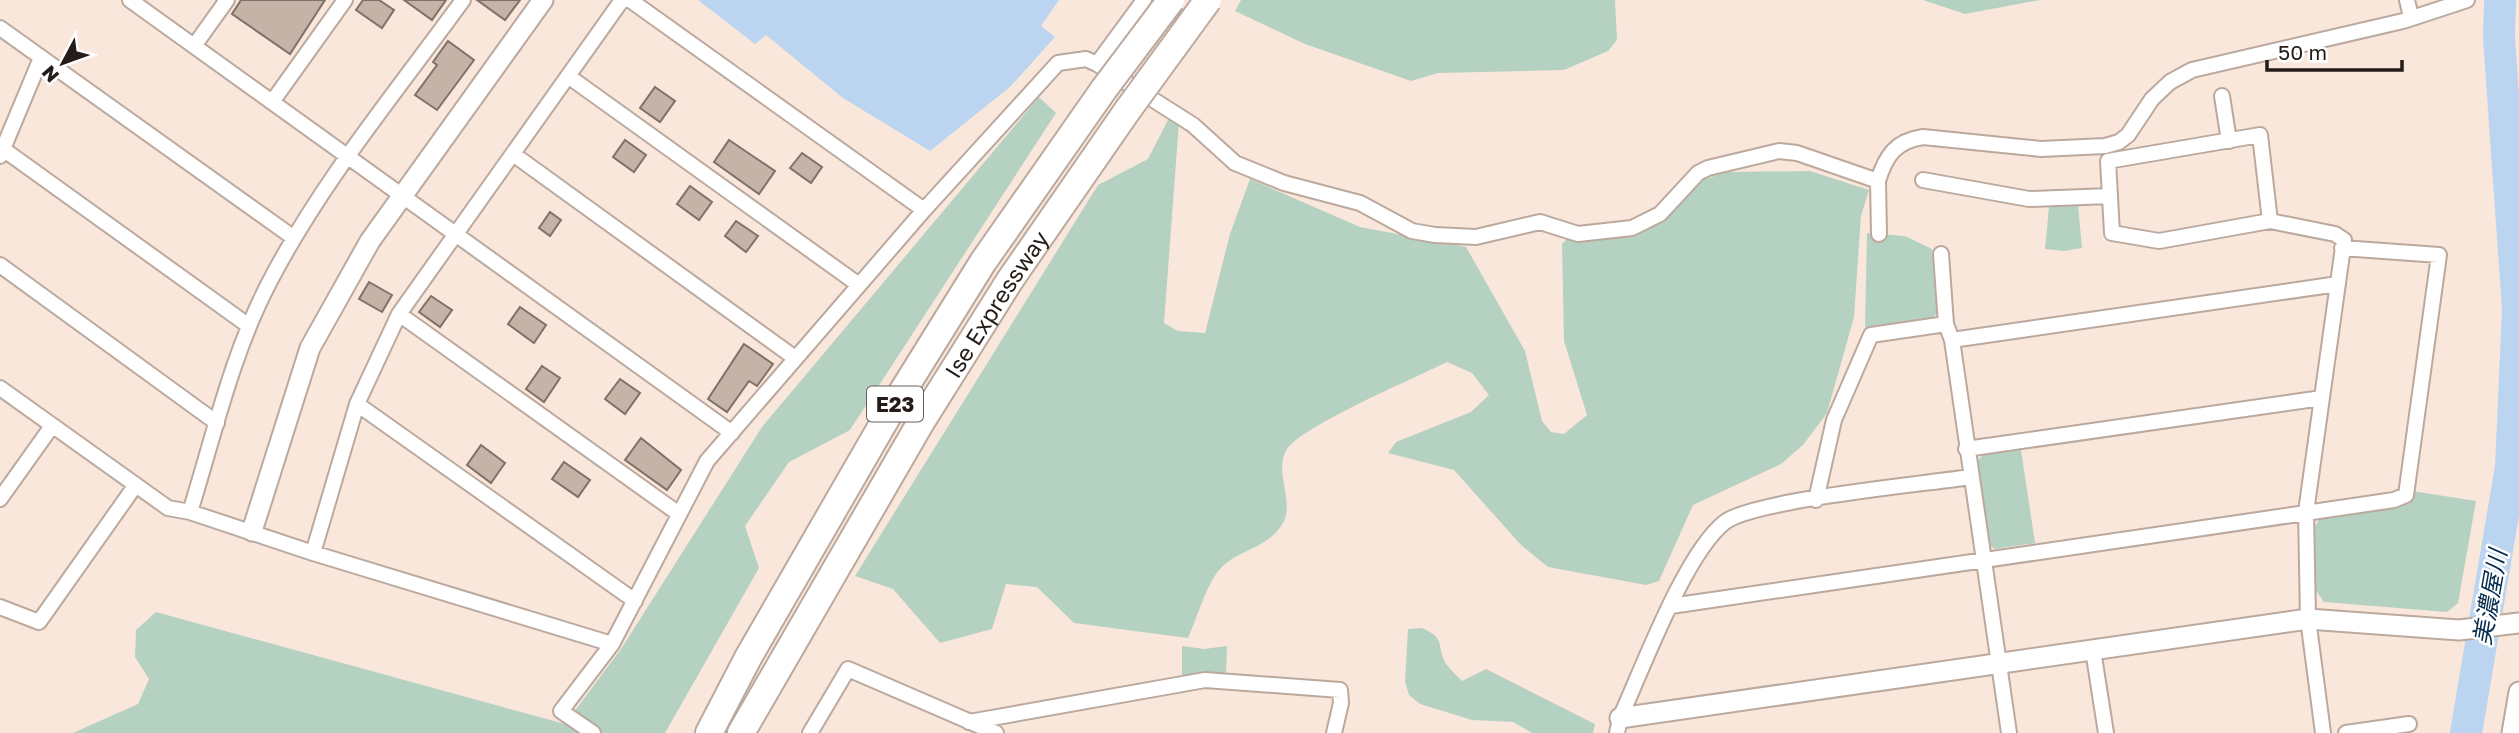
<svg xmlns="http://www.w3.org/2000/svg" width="2519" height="733" font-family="'Golos Text','Noto Sans JP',sans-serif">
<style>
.green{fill:#b5d1c2}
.water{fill:#bbd4ef}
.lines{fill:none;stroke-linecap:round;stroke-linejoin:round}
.river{stroke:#bbd4ef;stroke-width:32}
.building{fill:#c5b3a7;stroke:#807065;stroke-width:2}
.street-casing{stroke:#bba99e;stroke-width:18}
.secondary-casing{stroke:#bba99e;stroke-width:23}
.highway-casing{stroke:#bba99e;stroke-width:30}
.street{stroke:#fff;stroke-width:14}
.secondary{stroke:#fff;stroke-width:19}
.highway{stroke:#fff;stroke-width:26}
.highway-bridge-casing{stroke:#bba99e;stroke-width:30;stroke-linecap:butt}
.highway-bridge{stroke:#fff;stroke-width:26}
.labels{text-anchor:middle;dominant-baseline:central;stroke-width:5;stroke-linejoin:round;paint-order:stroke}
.shield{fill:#fff;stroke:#65605d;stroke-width:2}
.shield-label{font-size:21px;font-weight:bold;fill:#231c18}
.street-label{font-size:23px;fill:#231c18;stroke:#fff}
.water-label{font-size:24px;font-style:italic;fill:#052c4f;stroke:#fff}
</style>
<rect width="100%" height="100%" fill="#fae7db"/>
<path class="green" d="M1241 0H1615L1617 40 1608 51 1564 70 1438 73 1411 81 1305 44 1235 11Z
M1923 0H2040L1965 14Z
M1039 97 1056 113 850 430 789 462 745 526 759 568 665 733H73L138 704 149 679 135 657 136 630 156 612 565 724 621 649 762 427Z
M1169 118 1179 122 1164 323 1178 331 1205 333 1230 234 1250 179 1360 227 1466 247 1525 351 1542 421 1551 432 1564 434 1587 415 1564 341 1562 244 1567 239 1650 227 1683 202 1700 181 1726 172 1810 171 1869 190 1861 216 1854 317 1827 413 1803 445 1781 464 1693 505 1659 581 1646 585 1548 567 1521 545 1454 470 1388 453 1396 442 1471 412 1489 395 1472 373 1447 362C1415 378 1304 425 1287 449 1273 471 1295 501 1283 523 1268 550 1233 549 1216 574 1204 592 1197 618 1188 638L1074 623 1037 587 1006 584 992 629 940 643 893 589 855 576 1098 185 1148 159Z
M2078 205 2082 248 2064 251 2045 249 2049 207Z
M1867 233 1905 236 1932 249 1937 312 1934 317 1865 327Z
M2021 450 2035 543 1995 549 1989 545 1976 462 1983 455Z
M2412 491 2476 501 2458 603 2447 612 2324 602 2315 589V526L2321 517 2410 503Z
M1422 628C1442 637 1438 640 1443 658 1446 666 1456 675 1462 681L1486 669 1595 724 1593 733H1532L1513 722 1472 720 1420 704 1409 695 1405 682 1408 629Z
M1182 646 1204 649 1227 646 1226 674 1182 677Z"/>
<path class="water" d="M698 0H1059L1041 26 1055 37 1011 86 930 151 843 98 766 35 755 44Z"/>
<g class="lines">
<path class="river" d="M2466 733 2511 467 2518 309 2499 38 2500 0"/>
</g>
<path class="building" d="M241 0H325L290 54 232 14Z
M363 0H379L394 10 382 28 356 10Z
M404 0H446L432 20Z
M477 0H520L505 20Z
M448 41 474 60 437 110 415 95 437 65 433 62Z
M655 87 675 101 660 122 640 108Z
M625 140 646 155 634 172 613 157Z
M729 140 775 171 759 194 714 162Z
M802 153 822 167 811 183 790 168Z
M690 186 712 202 699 220 677 204Z
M550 212 561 220 550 236 539 228Z
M736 221 758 236 746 252 725 236Z
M369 282 392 295 382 312 359 299Z
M431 296 452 310 440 327 419 312Z
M520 307 546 325 534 343 508 324Z
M744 344 773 364 757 386 749 381 727 412 708 399Z
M542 366 560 378 544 402 526 389Z
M620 379 640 393 625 414 605 399Z
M641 438 681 470 667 490 625 460Z
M481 445 505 463 491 483 467 465Z
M564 462 590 480 578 497 552 479Z"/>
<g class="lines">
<defs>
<path id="street" d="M130 0 732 433
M2407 0 2411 17
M0 28 294 238
M194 46 227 0
M1097 64 1193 125 1235 163 1284 183 1360 203 1412 231 1435 235 1476 237 1540 222 1578 234 1632 228 1660 214 1698 173 1708 168 1779 151 1797 153 1878 181C1886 155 1896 141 1923 137L2041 149 2105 146 2119 142 2128 135 2152 99 2170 82 2192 70 2403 21 2467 0
M568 76 859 285
M2222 96 2229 141
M272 102 345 0
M3 149 249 326
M513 154 795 358
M0 156 41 58
M1923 180 2029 199 2110 196
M1878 181 1879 234
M924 210 1058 63 1086 59 1097 64 1144 0
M2270 221 2159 241 2112 233 2108 161 2260 135 2270 221 2335 234 2344 240 2306 512 2308 619 2323 733
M1941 254 1946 324
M0 265 217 423
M399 314 679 514
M1952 340 2338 284
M0 388 168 508 190 512 313 553 612 644
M357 404 635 601
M1966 449 2322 398
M0 499 52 426
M1816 500 1834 420 1871 335 1946 324 1952 340 2009 733
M190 512C214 435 232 353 270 281 322 181 397 91 463 0
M313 553 357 404 399 314 622 0
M1671 606 2394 500 2406 495 2439 255 2342 248
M0 607 39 622 135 486
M2093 650 2106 733
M969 722 1205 680 1340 690 1341 703 1334 733
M593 733 561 711 612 644 707 461 924 210 630 0
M810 733 848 669 996 733
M1617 733 1620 718C1642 670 1685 553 1725 522 1754 500 1924 484 1970 477
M2346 733 2409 724"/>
<path id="secondary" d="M252 531 310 348 370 241 543 0
M1620 718 2308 619 2459 630 2519 623
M2512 733 2519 692"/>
<g id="highway">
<path d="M709 733 749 656 891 410 983 262 1104 89"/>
<path id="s1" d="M741 733 921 422 1010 280 1127 111"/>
</g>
</defs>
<use href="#street" class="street-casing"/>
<use href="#secondary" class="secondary-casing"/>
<use href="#highway" class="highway-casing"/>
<use href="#street" class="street"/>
<use href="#secondary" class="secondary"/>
<use href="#highway" class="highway"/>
<defs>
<path id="highway-bridge" d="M1104 89 1171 0
M1127 111 1208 0"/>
</defs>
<use href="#highway-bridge" class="highway-bridge-casing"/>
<use href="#highway-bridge" class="highway-bridge"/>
</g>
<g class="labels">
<rect class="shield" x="867" y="386.5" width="56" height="35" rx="5"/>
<g class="shield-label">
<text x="895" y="404">E23</text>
</g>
<g class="street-label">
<text stroke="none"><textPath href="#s1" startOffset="499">Ise Expressway</textPath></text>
</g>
<g class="water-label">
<text transform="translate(2489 597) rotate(-80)">美濃屋川</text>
</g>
</g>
<g transform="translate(63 63) rotate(229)" stroke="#ffffff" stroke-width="5" paint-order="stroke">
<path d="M0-5L12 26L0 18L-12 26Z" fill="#231c18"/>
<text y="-10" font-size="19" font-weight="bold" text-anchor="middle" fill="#231c18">N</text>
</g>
<path d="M2267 60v10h135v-10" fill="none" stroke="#231c18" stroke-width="3.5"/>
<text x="2278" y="60" font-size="21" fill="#231c18" stroke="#ffffff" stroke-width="5" paint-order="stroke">50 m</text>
</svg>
